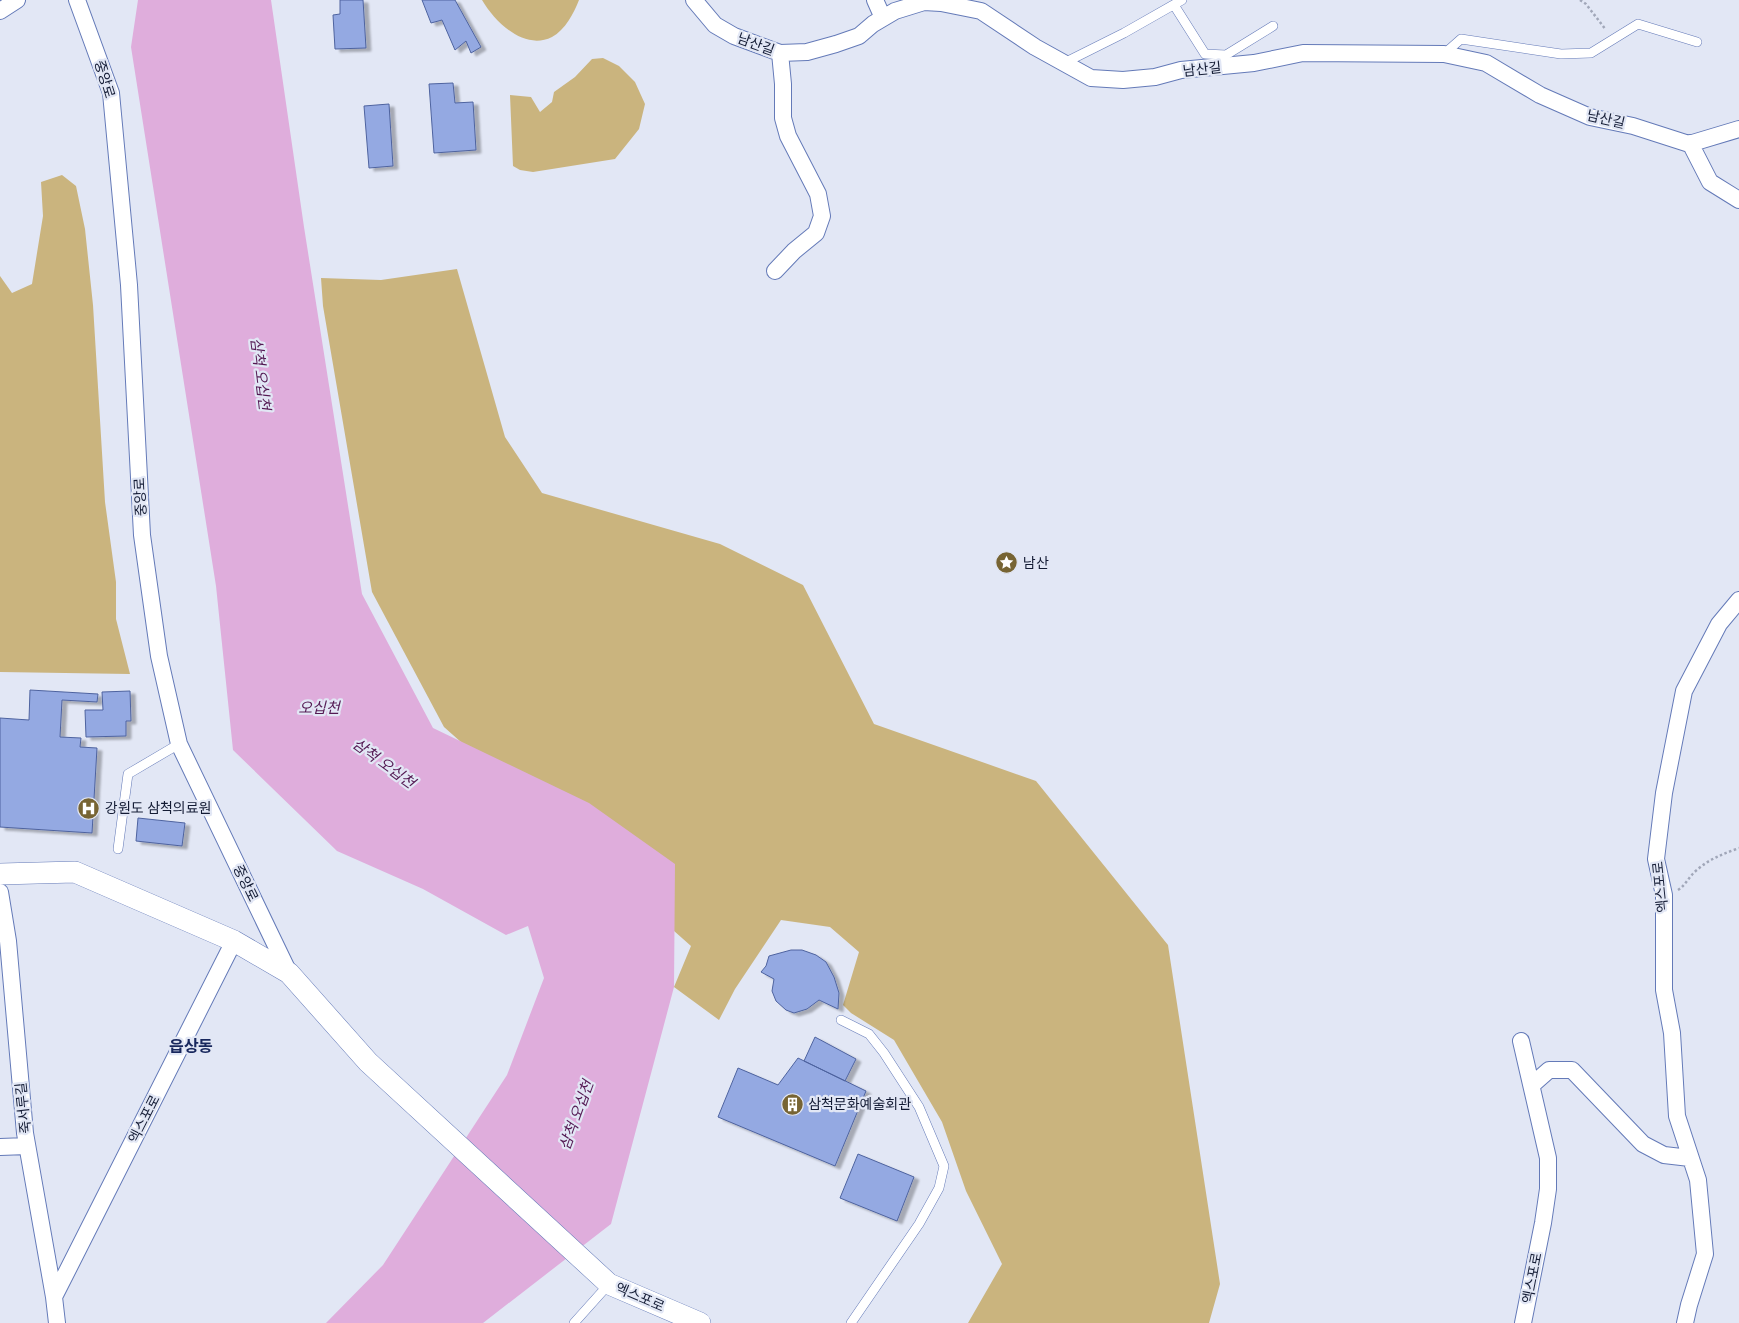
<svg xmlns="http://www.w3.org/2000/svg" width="1739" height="1323" font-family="'Public Sans','Noto Sans KR',sans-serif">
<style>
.green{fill:#cab47e}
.water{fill:#dfaddc}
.building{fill:#94a9e2;stroke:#4e639f;filter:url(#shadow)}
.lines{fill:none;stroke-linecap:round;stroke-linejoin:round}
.service-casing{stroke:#647ab8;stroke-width:10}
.minor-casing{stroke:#647ab8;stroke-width:18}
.tertiary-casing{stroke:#647ab8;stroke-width:22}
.path{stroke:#a1a7b9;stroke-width:2.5;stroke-dasharray:2.5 2.5;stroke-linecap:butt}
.service{stroke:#fff;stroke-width:9}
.minor{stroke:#fff;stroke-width:16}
.tertiary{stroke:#fff;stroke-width:21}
.labels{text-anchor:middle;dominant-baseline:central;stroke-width:4.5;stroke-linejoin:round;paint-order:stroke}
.street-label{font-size:14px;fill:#131b34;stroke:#e2e7f5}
.poi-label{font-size:14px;fill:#131b34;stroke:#e2e7f5;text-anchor:start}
.water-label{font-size:15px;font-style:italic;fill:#541953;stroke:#e2e7f5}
.quarter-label{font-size:16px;font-weight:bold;fill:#18275d;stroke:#e2e7f5}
</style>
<defs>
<filter id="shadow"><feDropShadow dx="5" dy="3" stdDeviation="1" flood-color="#0004"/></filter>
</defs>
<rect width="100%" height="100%" fill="#e2e7f5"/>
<path class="green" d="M482 0H579C574 13 565 30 552 37 524 51 495 22 482 0Z
M603 58 619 66 635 82 645 104 639 129 615 159 533 172 520 170 513 166 510 95 531 97 540 112 552 102 554 92 575 77 592 59Z
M62 175 76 186 85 229 93 305 105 502 116 582V619L130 674 0 672V276L12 293 32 284 43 216 41 182Z
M457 269 505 437 542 493 720 544 803 585 874 724 1036 781 1168 945 1220 1284 1209 1323H968L1002 1264 966 1191 942 1122 894 1040 851 1013 843 1005 859 952 830 927 781 920 735 989 719 1020 674 987 691 946 444 727 372 592 323 306 321 278 381 280Z"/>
<path class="water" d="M138 0H271L304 227 362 594 433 728 589 803 675 864 674 987 611 1224 483 1323H326L383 1265 507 1075 544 978 528 926 506 935 423 889 337 851 233 750 216 586 131 47Z"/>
<path class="building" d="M340 0H363L366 48 335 49 333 15 340 14Z
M422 0H455L481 47 471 53 466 41 455 50 442 20 431 23Z
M453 83 455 103 473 102 476 150 434 153 429 84Z
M389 104 393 166 369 168 364 106Z
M30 690 98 694 97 702 62 700 60 737 81 738 80 747 97 748 92 833 0 827V718L29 720Z
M130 691 131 721H126V736L86 737 85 710H103L102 692Z
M138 818 185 823 182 846 136 841Z
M791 950H802L816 955 826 962 834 977 839 993 838 1009 819 1000 807 1009 794 1013 786 1010 776 1001 772 991 774 979 761 972 766 966 769 956Z
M815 1037 856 1059 845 1081 804 1061Z
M798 1058 866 1091 835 1166 718 1117 738 1068 778 1085Z
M858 1154 914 1177 897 1221 840 1198Z"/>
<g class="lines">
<defs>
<path id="service" d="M1174 5 1205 54 1226 55 1273 26
M1444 54 1461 39 1561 54 1591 53 1638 24 1697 42
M1064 63 1124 33 1182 0
M118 849 128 774 179 744
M841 1020 869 1034 884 1053 919 1107 944 1166 939 1188 919 1224 851 1323
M574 1323 609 1284"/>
<path id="minor" d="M77 0 111 93 129 285 142 535 159 656 179 744 289 973
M694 0 715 25 734 36 780 53 807 52 836 44 859 36 873 24 895 11 924 2 941 3 981 11 1035 47 1091 78 1123 80 1155 77 1181 70 1254 63 1303 53 1444 54 1486 63 1540 95 1590 117 1633 126 1689 144 1739 129
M875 0 883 18
M0 11 17 0
M1690 143 1710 182 1739 200
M775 271 794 251 816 233 822 216 818 194 788 136 783 118V84L780 53
M0 892 8 941 25 1133 54 1297 57 1323
M1521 1041 1548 1158V1189L1543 1223 1523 1323
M1532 1085 1549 1070H1572L1643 1144 1664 1155 1690 1158
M0 1147 27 1146
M54 1297 234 941
M1685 1323 1689 1305 1705 1254 1698 1180 1677 1116 1672 1033 1664 990V895L1656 859 1664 793 1684 691 1719 624 1739 600"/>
<path id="tertiary" d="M0 874 75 872 234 941 289 973 368 1062 609 1284 700 1323"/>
</defs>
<use href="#service" class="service-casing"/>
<use href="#minor" class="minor-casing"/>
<use href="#tertiary" class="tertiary-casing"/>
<path class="path" d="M1580 0 1586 4 1606 30
M1678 890C1686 885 1689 876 1697 870 1709 859 1723 854 1739 848"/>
<use href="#service" class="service"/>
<use href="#minor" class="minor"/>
<use href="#tertiary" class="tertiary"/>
</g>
<defs>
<symbol id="sight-disc" viewBox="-11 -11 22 22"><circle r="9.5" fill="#776433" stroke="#e2e7f5"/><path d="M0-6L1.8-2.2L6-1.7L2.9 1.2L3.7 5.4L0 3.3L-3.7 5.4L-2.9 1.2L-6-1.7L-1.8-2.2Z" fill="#fff"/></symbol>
<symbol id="hospital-disc" viewBox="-11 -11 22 22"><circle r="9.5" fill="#776433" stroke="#e2e7f5"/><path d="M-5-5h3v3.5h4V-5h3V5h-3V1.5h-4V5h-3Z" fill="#fff"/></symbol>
<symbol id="building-disc" viewBox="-11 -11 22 22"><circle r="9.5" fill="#776433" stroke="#e2e7f5"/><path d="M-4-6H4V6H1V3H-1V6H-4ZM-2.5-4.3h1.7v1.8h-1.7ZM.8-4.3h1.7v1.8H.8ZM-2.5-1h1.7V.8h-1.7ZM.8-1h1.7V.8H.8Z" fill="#fff"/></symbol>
</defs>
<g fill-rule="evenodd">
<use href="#sight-disc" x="994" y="550" width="25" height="25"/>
<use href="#hospital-disc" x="76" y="796" width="25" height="25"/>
<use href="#building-disc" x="780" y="1092" width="25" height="25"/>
</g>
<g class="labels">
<g class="street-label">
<text transform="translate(756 44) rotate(20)">남산길</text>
<text transform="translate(1202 69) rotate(-6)">남산길</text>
<text transform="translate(105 79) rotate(73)">중앙로</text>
<text transform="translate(1606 119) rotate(13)">남산길</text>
<text transform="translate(140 497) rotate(-93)">중앙로</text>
<text transform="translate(246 883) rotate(64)">중앙로</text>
<text transform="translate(1660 887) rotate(-96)">엑스포로</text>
<text transform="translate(23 1108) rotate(-96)">죽서루길</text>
<text transform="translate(144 1119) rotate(-63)">엑스포로</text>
<text transform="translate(1532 1278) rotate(-79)">엑스포로</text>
<text transform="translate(640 1297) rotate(23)">엑스포로</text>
</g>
<g class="poi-label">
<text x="1023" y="563">남산</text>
<text x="105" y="808">강원도 삼척의료원</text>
<text x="808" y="1104">삼척문화예술회관</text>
</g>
<g class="water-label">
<text transform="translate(261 374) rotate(83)">삼척 오십천</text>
<text x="319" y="707">오십천</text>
<text transform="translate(384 763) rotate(36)">삼척 오십천</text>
<text transform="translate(576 1115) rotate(-70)">삼척 오십천</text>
</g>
<g class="quarter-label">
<text x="191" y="1046">읍상동</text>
</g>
</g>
</svg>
